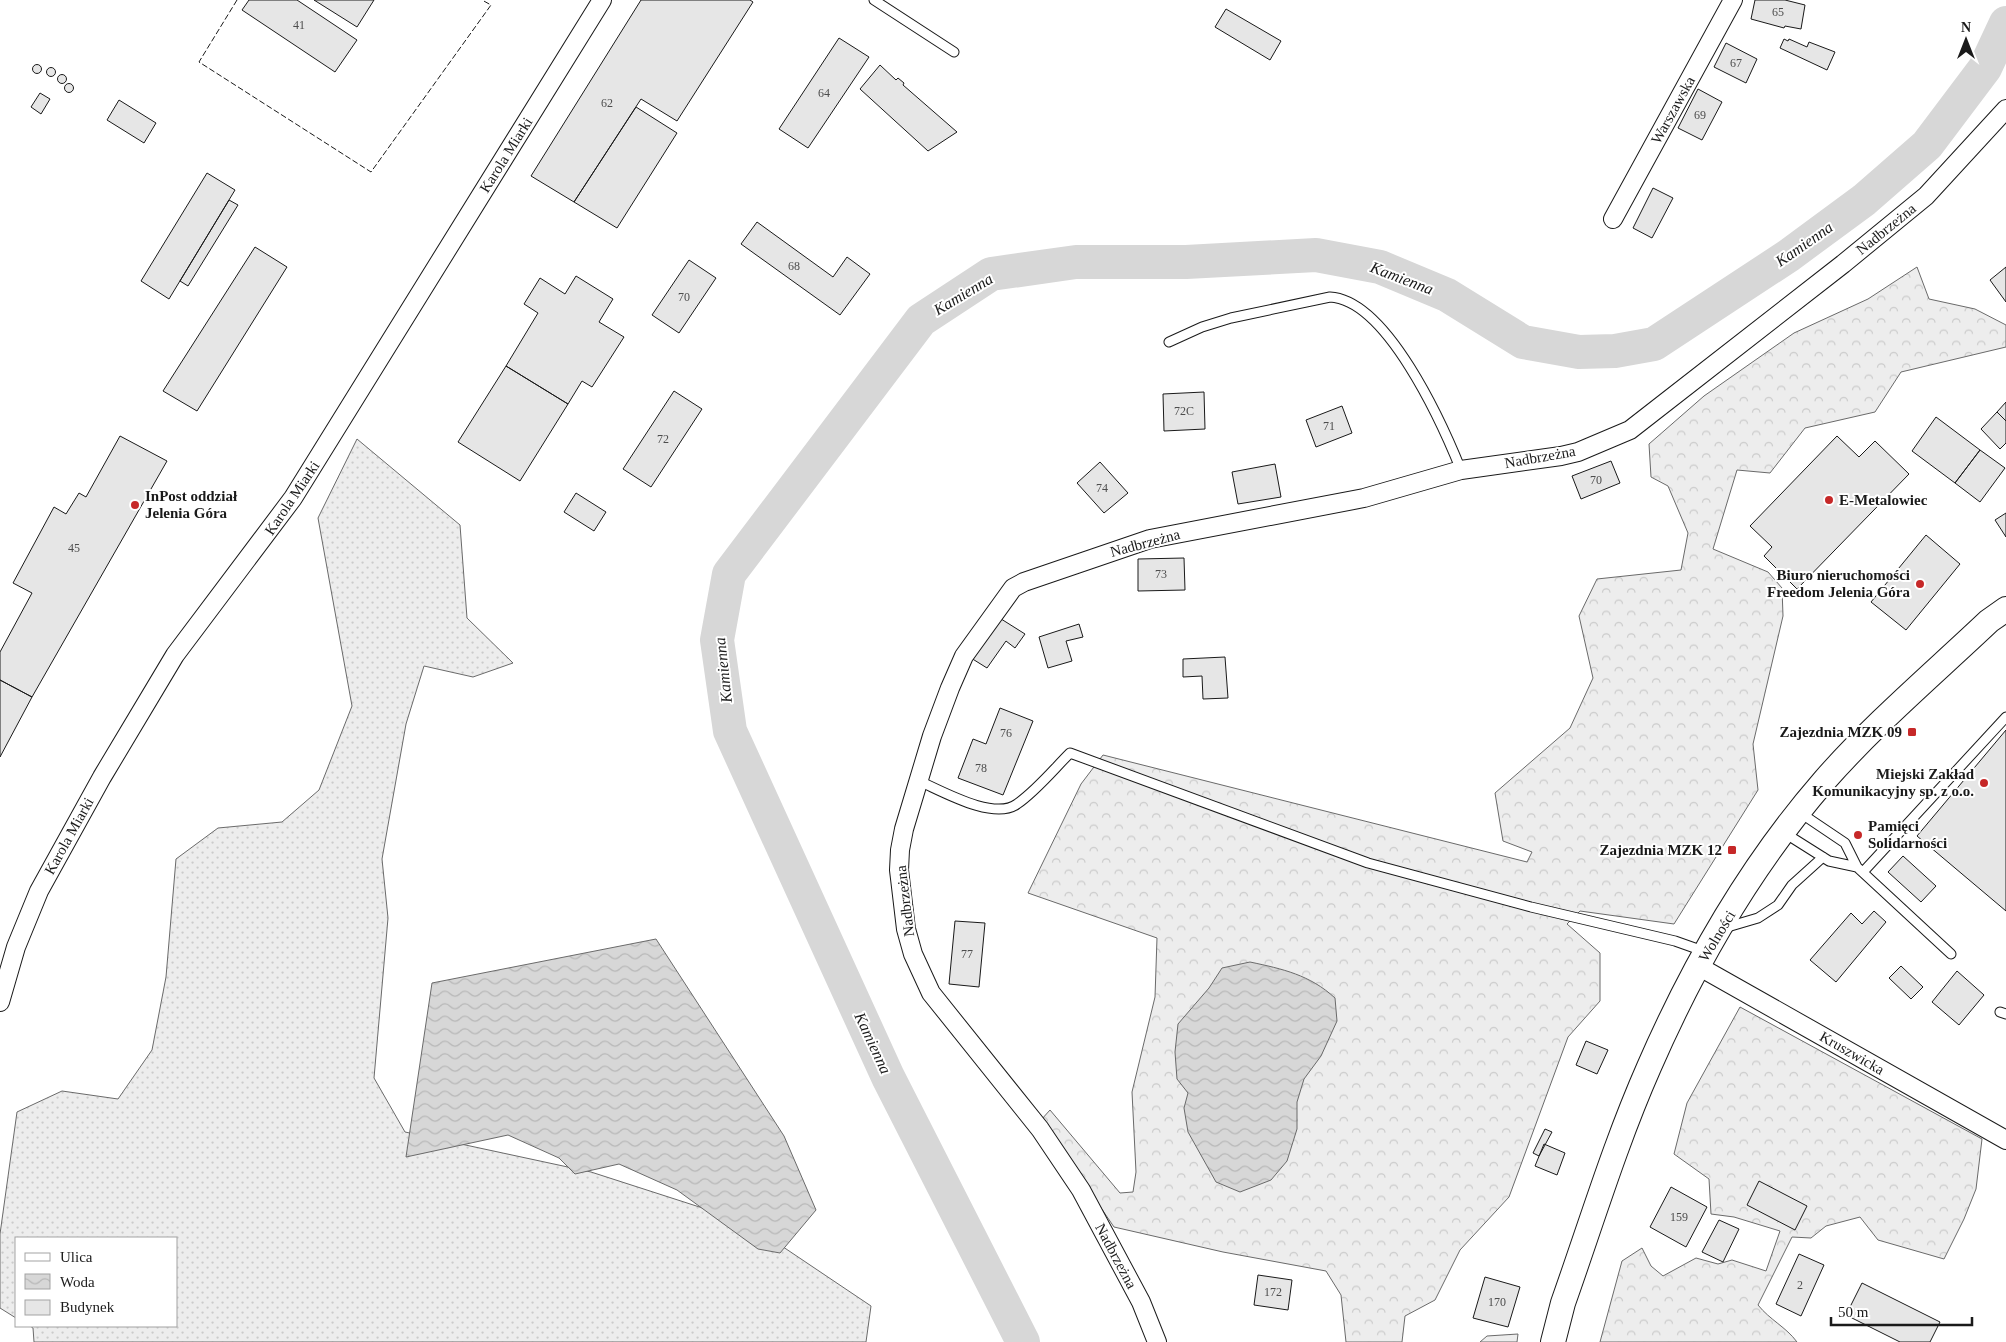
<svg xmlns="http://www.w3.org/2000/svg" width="2006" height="1342" font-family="Georgia,serif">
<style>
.grass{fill:url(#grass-dots);stroke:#6a6a6a}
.forest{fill:url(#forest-crowns);stroke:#6a6a6a}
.water{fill:url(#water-waves);stroke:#6a6a6a}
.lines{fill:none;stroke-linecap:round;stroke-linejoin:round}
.river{stroke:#d7d7d7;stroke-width:34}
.building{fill:#e6e6e6;stroke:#1a1a1a}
.lane-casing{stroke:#1a1a1a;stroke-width:11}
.street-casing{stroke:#1a1a1a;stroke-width:20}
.secondary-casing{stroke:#1a1a1a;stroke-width:26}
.lane{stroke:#fff;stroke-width:9}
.street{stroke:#fff;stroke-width:18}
.secondary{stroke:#fff;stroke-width:24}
.fence{stroke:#1a1a1a;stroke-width:1;stroke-dasharray:6 2.5;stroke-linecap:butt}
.poi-dot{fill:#c62828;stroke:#fff;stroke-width:2}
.labels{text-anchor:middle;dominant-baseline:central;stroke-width:4;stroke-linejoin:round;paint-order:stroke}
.number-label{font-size:12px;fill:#4d4d4d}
.street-label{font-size:15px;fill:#1a1a1a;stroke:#fff}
.poi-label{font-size:15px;font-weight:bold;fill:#1a1a1a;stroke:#fff;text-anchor:end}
.water-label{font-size:16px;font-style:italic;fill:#1a1a1a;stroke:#fff}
</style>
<defs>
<pattern id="grass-dots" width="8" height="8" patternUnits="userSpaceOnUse" patternTransform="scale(1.25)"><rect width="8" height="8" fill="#ededed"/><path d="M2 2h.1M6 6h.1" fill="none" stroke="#cbcbcb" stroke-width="1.8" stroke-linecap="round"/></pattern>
<pattern id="forest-crowns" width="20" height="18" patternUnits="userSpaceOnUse" patternTransform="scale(1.25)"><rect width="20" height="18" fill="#ededed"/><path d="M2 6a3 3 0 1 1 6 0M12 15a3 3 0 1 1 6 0" fill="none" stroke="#cbcbcb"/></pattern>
<pattern id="water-waves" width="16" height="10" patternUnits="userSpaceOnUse" patternTransform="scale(1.25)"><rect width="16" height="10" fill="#d7d7d7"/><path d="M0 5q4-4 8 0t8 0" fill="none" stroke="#b8b8b8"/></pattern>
</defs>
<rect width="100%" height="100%" fill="#fff"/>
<path class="grass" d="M357 439 460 525 467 618 513 663 473 677 424 666 406 724 382 859 388 918 374 1078 405 1132 591 1172 746 1222 871 1306 866 1342H34L33 1328 30 1326H176V1238H16V1318L0 1308V1234L17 1112 62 1091 118 1099 152 1050 166 977 176 859 218 828 282 822 319 790 352 706 318 518Z"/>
<path class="forest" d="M1917 267 1929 299 1975 309 2006 325V347L1901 372 1875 412 1805 428 1770 473 1737 470 1713 549 1768 572 1782 588 1783 616 1753 744 1758 790 1674 924 1580 911 1567 924 1600 953V1001L1568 1037 1509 1197 1460 1250 1435 1300 1405 1316 1402 1342H1346L1341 1295 1326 1271 1223 1252 1114 1227 1041 1120 1050 1110 1120 1193 1133 1192 1136 1172 1132 1092 1155 997 1157 938 1028 893 1081 784 1103 755 1527 862 1532 852 1503 841 1495 793 1570 728 1593 678 1579 616 1597 579 1681 570 1688 533 1668 486 1651 477 1649 444 1704 396 1794 333 1868 299Z
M1740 1007 1982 1139 1976 1189 1964 1219 1944 1259 1878 1240 1860 1217 1826 1226 1811 1238 1792 1237 1758 1305C1770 1320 1786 1327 1797 1342H1600L1622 1261 1642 1248 1651 1266 1663 1276 1696 1258 1718 1264 1732 1260 1766 1271 1780 1231 1734 1217 1711 1214 1709 1179 1674 1154 1687 1103Z
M1518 1334 1517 1342H1480L1487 1336Z"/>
<path class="water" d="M656 939 784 1136 816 1210 780 1253 758 1249 677 1190 619 1164 575 1174 559 1158 508 1135 406 1157 432 983Z
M1250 962C1283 969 1310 975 1335 998L1337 1021 1321 1056 1304 1079 1297 1102V1129L1287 1161 1271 1180 1240 1192 1216 1182 1188 1132 1184 1108 1188 1093 1177 1079 1175 1052 1178 1024 1209 988 1222 968Z"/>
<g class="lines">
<path class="river" d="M1023 1342 888 1077 730 731 717 640 729 574 921 320 991 274 1076 262H1186L1316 255 1380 267 1447 295 1523 342 1579 352 1615 351 1654 344 1788 256 1864 200 1927 145 1985 68 2006 23"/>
</g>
<path class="building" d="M249 0H297L357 40 335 72 242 10Z
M314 0H374L357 27Z
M641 0H750L753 2 677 121 641 99 574 202 531 176Z
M1755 0H1785L1805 5 1801 29 1785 26 1784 28 1751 19Z
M1226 9 1281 41 1270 60 1215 27Z
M839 38 869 57 808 148 779 129Z
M1784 39 1788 41 1789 39 1807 47 1809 42 1835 52 1827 70 1780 48Z
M1726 43 1757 59 1746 83 1714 67Z
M32.5 69a4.5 4.5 0 1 1 9 0a4.5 4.5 0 1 1-9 0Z
M880 65 896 80 898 78 904 83 903 85 957 132 928 151 860 89Z
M46.5 72a4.5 4.5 0 1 1 9 0a4.5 4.5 0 1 1-9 0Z
M57.5 79a4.5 4.5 0 1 1 9 0a4.5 4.5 0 1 1-9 0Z
M64.5 88a4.5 4.5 0 1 1 9 0a4.5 4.5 0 1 1-9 0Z
M1698 89 1722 102 1702 140 1678 128Z
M40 93 50 99 41 114 31 107Z
M119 100 156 123 144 143 107 120Z
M636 107 677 133 617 228 574 202Z
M207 173 235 190 169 299 141 281Z
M1653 188 1673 198 1652 238 1633 228Z
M229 200 238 205 188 286 180 281Z
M757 222 833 277 847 257 870 274 840 315 741 244Z
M255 247 287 267 197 411 163 391Z
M689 260 716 278 679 333 652 315Z
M2006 267V302L1990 280Z
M576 276 613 299 599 322 624 337 592 387 582 381 568 404 506 366 538 313 524 304 540 278 565 294Z
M506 366 568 404 520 481 458 442Z
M674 391 702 409 651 487 623 469Z
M1204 392 1205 429 1164 431 1163 394Z
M2006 402V421L1997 412Z
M1342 406 1352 433 1316 447 1306 420Z
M1997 412 2006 421V443L2000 449 1981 429Z
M1936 417 1980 450 1955 483 1912 451Z
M120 436 167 461 32 697 0 680V652L32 593 13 583 54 507 66 514 79 493 86 497Z
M1837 436 1859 457 1875 441 1909 474 1797 589 1764 556 1772 547 1750 526Z
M1980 450 2005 468 1980 502 1955 483Z
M1611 461 1620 483 1581 499 1572 476Z
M1100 462 1128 493 1104 513 1077 483Z
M1275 464 1281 497 1238 504 1232 472Z
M576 493 606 512 594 531 564 512Z
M2006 513V537L1995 520Z
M1926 535 1960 564 1906 630 1871 602Z
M1184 558 1185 590 1138 591V559Z
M998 617 1025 634 1015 648 1006 641 987 668 971 658Z
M1079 624 1083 637 1066 641 1072 661 1048 668 1039 637Z
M1225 657 1228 698 1203 699 1202 676 1183 677V659Z
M0 680 32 697 0 757Z
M1000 708 1033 721 1003 795 958 778 973 739 986 744Z
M2006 730V911L1917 836Z
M1903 856 1936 886 1921 902 1888 872Z
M1874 911 1886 922 1836 982 1810 960 1851 913 1862 924Z
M955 921 985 923 979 987 949 984Z
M1901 966 1923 987 1911 999 1889 978Z
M1957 971 1984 995 1959 1025 1932 1002Z
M1586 1041 1608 1050 1597 1074 1576 1065Z
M1545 1129 1552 1132 1539 1156 1533 1153Z
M1544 1144 1565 1153 1557 1175 1535 1166Z
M1759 1181 1807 1206 1795 1230 1747 1205Z
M1671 1187 1707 1207 1686 1247 1650 1227Z
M1719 1220 1739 1229 1723 1262 1702 1252Z
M1799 1254 1824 1265 1801 1316 1776 1304Z
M1258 1275 1292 1280 1288 1310 1254 1305Z
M1485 1277 1520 1287 1508 1327 1473 1318Z
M1862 1283 1940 1322 1930 1342H1900L1846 1315Z"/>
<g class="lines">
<defs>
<path id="lane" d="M874 0 954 52
M1169 342 1202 327 1231 318 1330 297C1387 300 1442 423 1461 470
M919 781C942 791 994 821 1017 804 1036 791 1053 770 1070 753L1368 863 1531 907 1675 941 1706 952
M1799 812 1845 843 1857 867
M1783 832 1829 861 1857 867 1951 954
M1863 872 2006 717
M1724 928 1758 918 1778 905 1792 885 1823 857
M2000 1012 2006 1014"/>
<path id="street" d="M1613 219 1733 0
M1698 966 2006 1140
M0 1002 16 947 39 891 102 777 175 655 293 498 602 0
M1157 1342 1141 1302 1081 1190 1040 1129 931 993 913 954 906 929 899 870 900 850 904 829 932 736 950 688 964 656 1013 588 1024 582 1150 539 1364 498 1461 470 1561 456 1578 452 1630 430 1843 264 1926 196 2006 109"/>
<path id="secondary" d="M1553 1342 1563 1303C1591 1224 1615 1144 1649 1067 1693 966 1751 865 1824 781 1874 724 1933 674 1989 621L2006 609"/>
</defs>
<use href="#lane" class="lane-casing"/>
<use href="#street" class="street-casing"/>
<use href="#secondary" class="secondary-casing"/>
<use href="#lane" class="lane"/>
<use href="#street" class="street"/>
<use href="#secondary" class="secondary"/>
<path class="fence" d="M237 0 199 62 371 172 491 5 482 0"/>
</g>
<g class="poi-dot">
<circle cx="1829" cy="500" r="5"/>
<circle cx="135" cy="505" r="5"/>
<circle cx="1920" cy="584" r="5"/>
<rect x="1907" y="727" width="10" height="10" rx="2.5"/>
<circle cx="1984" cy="783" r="5"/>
<circle cx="1858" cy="835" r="5"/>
<rect x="1727" y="845" width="10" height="10" rx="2.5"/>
</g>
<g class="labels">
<g class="number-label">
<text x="1778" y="12">65</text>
<text x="299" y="25">41</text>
<text x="1736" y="63">67</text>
<text x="824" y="93">64</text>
<text x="607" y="103">62</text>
<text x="1700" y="115">69</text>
<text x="794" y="266">68</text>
<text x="684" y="297">70</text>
<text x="1184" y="411">72C</text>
<text x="1329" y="426">71</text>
<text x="663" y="439">72</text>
<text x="1596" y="480">70</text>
<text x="1102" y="488">74</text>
<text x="74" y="548">45</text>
<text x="1161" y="574">73</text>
<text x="1006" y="733">76</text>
<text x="981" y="768">78</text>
<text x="967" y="954">77</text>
<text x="1679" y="1217">159</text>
<text x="1800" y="1285">2</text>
<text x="1273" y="1292">172</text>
<text x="1497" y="1302">170</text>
</g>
<g class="street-label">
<text transform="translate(1673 110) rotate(-61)">Warszawska</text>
<text transform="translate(506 155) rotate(-58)">Karola Miarki</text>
<text transform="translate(1886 229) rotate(-39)">Nadbrzeżna</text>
<text transform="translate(1540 457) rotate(-10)">Nadbrzeżna</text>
<text transform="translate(292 498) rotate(-56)">Karola Miarki</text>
<text transform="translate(1145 543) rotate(-15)">Nadbrzeżna</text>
<text transform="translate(69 836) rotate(-61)">Karola Miarki</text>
<text transform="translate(905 901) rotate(-97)">Nadbrzeżna</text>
<text transform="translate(1717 936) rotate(-59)">Wolności</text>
<text transform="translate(1852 1053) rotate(30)">Kruszwicka</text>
<text transform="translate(1116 1256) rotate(62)">Nadbrzeżna</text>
</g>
<g class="poi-label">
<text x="145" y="496" text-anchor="start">InPost oddział<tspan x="145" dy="17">Jelenia Góra</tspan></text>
<text x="1839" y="500" text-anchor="start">E-Metalowiec</text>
<text x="1910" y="575">Biuro nieruchomości<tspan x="1910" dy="17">Freedom Jelenia Góra</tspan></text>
<text x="1902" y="732">Zajezdnia MZK 09</text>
<text x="1974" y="774">Miejski Zakład<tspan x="1974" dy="17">Komunikacyjny sp. z o.o.</tspan></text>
<text x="1868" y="826" text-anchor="start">Pamięci<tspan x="1868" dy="17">Solidarności</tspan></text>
<text x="1722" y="850">Zajezdnia MZK 12</text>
</g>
<g class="water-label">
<text transform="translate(1804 244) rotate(-35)">Kamienna</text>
<text transform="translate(1402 278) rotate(21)">Kamienna</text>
<text transform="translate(963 294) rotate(-31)">Kamienna</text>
<text transform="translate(723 670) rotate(-96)">Kamienna</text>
<text transform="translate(873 1043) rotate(65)">Kamienna</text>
</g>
</g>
<rect x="15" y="1237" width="162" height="90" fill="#ffffff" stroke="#a3a3a3"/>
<rect x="25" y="1253" width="25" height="8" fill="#ffffff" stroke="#a3a3a3"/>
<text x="60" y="1262" font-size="15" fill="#1a1a1a">Ulica</text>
<rect x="25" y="1274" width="25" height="15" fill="url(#water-waves)" stroke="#a3a3a3"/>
<text x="60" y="1287" font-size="15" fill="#1a1a1a">Woda</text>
<rect x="25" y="1300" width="25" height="15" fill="#e6e6e6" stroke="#a3a3a3"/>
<text x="60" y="1312" font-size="15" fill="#1a1a1a">Budynek</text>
<g transform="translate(1966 40)" stroke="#ffffff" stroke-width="4" paint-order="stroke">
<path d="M0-4L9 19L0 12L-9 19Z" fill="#1a1a1a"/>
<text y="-8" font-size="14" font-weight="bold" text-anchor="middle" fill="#1a1a1a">N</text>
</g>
<path d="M1831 1317v8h141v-8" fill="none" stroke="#1a1a1a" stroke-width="2.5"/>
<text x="1838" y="1317" font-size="15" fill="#1a1a1a" stroke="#ffffff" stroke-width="4" paint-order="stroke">50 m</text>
</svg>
